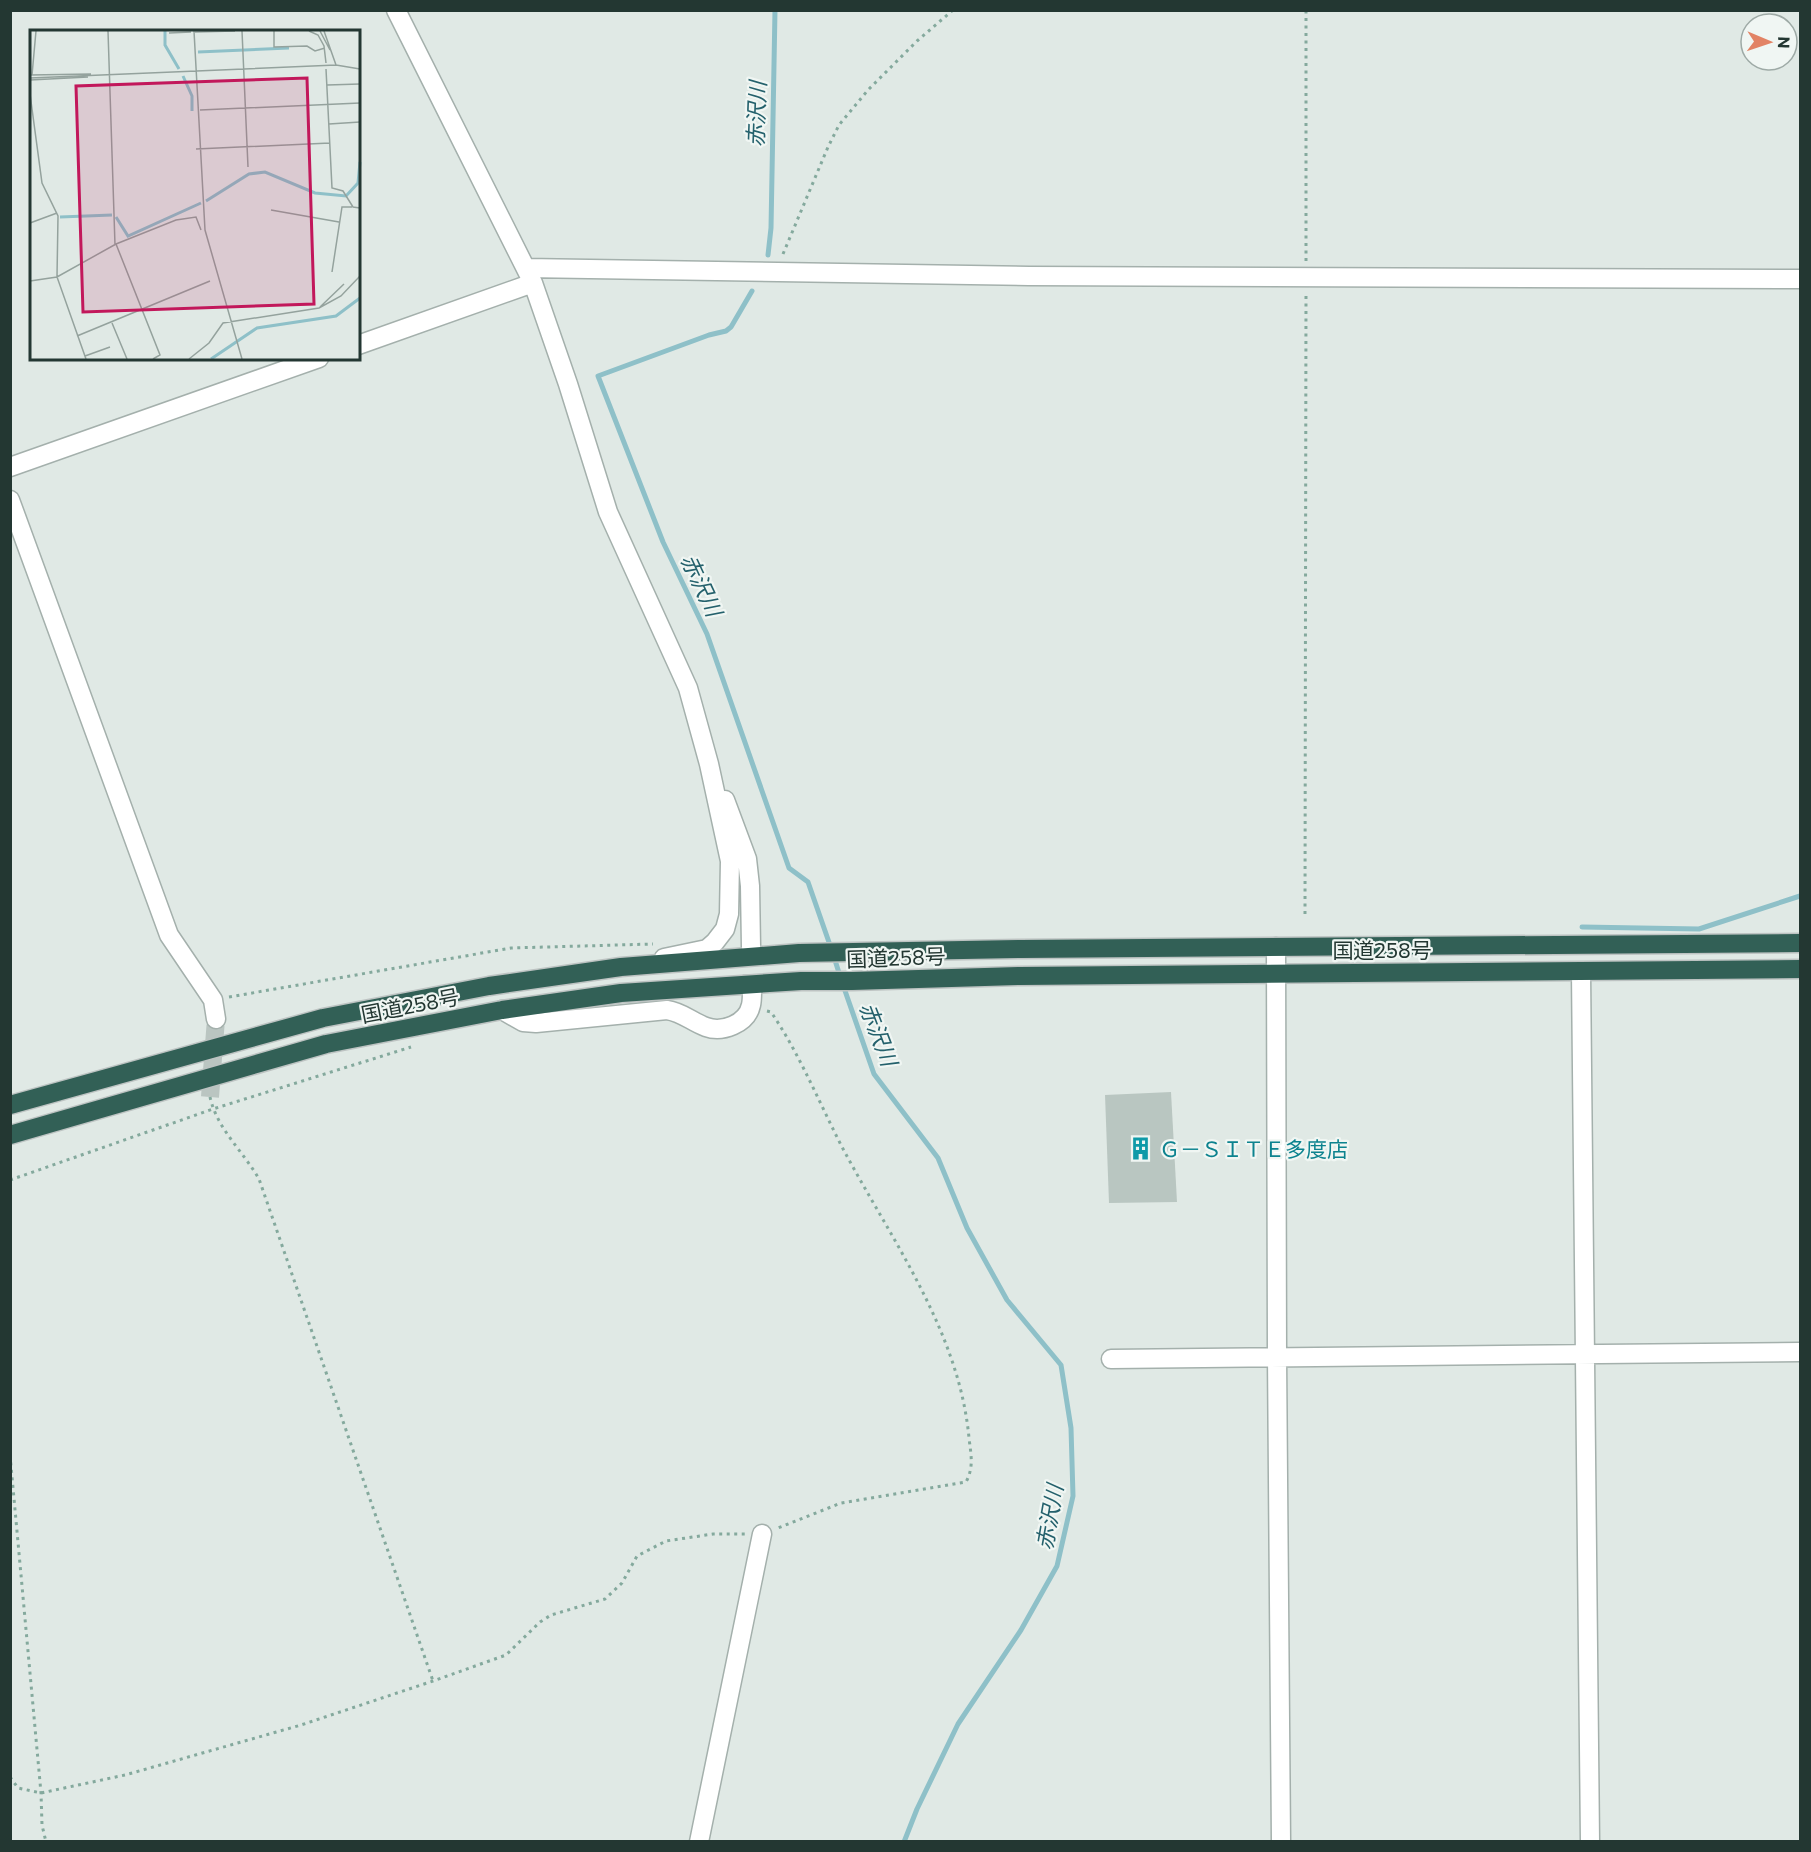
<svg xmlns="http://www.w3.org/2000/svg" width="1811" height="1852" font-family="Commissioner,'Noto Sans JP',sans-serif">
<style>
.lines{fill:none;stroke-linecap:round;stroke-linejoin:round}
.stream{stroke:#8ec0c8;stroke-width:5}
.building{fill:#b9c6c1}
.minor-tunnel{stroke:#bac5c1;stroke-width:18;stroke-dasharray:18 9;stroke-linecap:butt}
.minor-casing{stroke:#a4b0ac;stroke-width:21}
.highway-casing{stroke:#bdc3c2;stroke-width:21}
.path{stroke:#84a99d;stroke-width:3;stroke-dasharray:3 4.5;stroke-linecap:butt}
.minor{stroke:#fff;stroke-width:18}
.highway{stroke:#326056;stroke-width:18}
.labels{text-anchor:middle;dominant-baseline:central;stroke-width:4.5;stroke-linejoin:round;paint-order:stroke}
.street-label{font-size:21px;fill:#233732;stroke:#f0f6f3}
.culture-label{font-size:21px;fill:#0d838f;stroke:#f0f6f3;text-anchor:start}
.water-label{font-size:22px;font-style:italic;fill:#24616c;stroke:#f0f6f3}
.inset-river{fill:none;stroke:#8ec0c8;stroke-width:3}
.inset-road{fill:none;stroke:#94a29d;stroke-width:1.5}
.view{fill:#c2185b;fill-opacity:0.15;stroke:#c2185b;stroke-width:3}
.inset-edge{fill:none;stroke:#233732;stroke-width:3}
</style>
<rect width="100%" height="100%" fill="#e0e9e5"/>
<g class="lines">
<path class="stream" d="M768 255 771 228 775 10
M752 291 731 327 726 331 709 335 598 376 663 542 707 634 789 868 808 882 831 948
M1582 927 1699 929 1800 896
M834 957 840 976
M843 985 874 1074 938 1158 967 1228 1007 1300 1061 1365 1071 1428 1073 1496 1057 1566 1021 1630 958 1724 917 1809 904 1842"/>
</g>
<path class="building" d="M1171 1092 1177 1202 1109 1203 1105 1095Z"/>
<g class="lines">
<path class="minor-tunnel" d="M751 947 752 991
M210 1097 216 1019"/>
<defs>
<path id="minor" d="M396 10 533 283 568 384 608 512 688 688 709 764 730 861 729 914 725 929 715 942 707 949 664 958
M526 268 1029 276 1800 279
M358 345 533 283
M10 467 319 358
M10 500 169 935 213 1000 216 1019
M725 800 747 859 750 886 751 947
M1276 947 1277 1356 1281 1842
M1581 972 1590 1842
M502 1010 523 1022 536 1023 667 1010C682 1012 692 1022 706 1027 722 1033 747 1024 751 1005 752 1001 752 996 752 991
M1111 1359 1800 1352
M699 1842 762 1534"/>
<path id="highway" d="M10 1105 323 1018 489 986 621 967 799 953 1021 949 1800 943
M10 1135 326 1044 502 1010 621 993 801 981H852L1020 976 1800 969"/>
</defs>
<use href="#minor" class="minor-casing"/>
<use href="#highway" class="highway-casing"/>
<path class="path" d="M783 254 828 147 839 125 868 90 917 41 953 10
M1306 261V10
M1305 914 1306 294
M229 997 511 948 653 944
M767 1011 771 1012C799 1053 818 1100 841 1145 890 1238 959 1330 969 1438 971 1455 974 1467 966 1482L841 1503 778 1528
M210 1097C217 1129 243 1151 259 1179L433 1681
M10 1180 213 1109 411 1047
M10 1455 41 1793 42 1825 46 1842
M10 1777 18 1788 41 1793 125 1775 301 1725 433 1681 506 1655 540 1622 551 1615 605 1599 622 1583 637 1556 666 1541 713 1534H745"/>
<use href="#minor" class="minor"/>
<use href="#highway" class="highway"/>
</g>
<defs>
<symbol id="building-bare" viewBox="-9 -9 18 18"><path d="M-4-6H4V6H1V3H-1V6H-4ZM-2.5-4.3h1.7v1.8h-1.7ZM.8-4.3h1.7v1.8H.8ZM-2.5-1h1.7V.8h-1.7ZM.8-1h1.7V.8H.8Z" fill="#0f9aa8" stroke="#f0f6f3" stroke-width="2.5" paint-order="stroke"/></symbol>
</defs>
<g fill-rule="evenodd">
<use href="#building-bare" x="1124" y="1132" width="33" height="33"/>
</g>
<g class="labels">
<g class="street-label">
<text x="1382" y="949">国道258号</text>
<text transform="translate(896 957) rotate(-2)">国道258号</text>
<text transform="translate(410 1005) rotate(-11)">国道258号</text>
</g>
<g class="culture-label">
<text x="1159" y="1148">Ｇ－ＳＩＴＥ多度店</text>
</g>
<g class="water-label">
<text transform="translate(756 114) rotate(-88)">赤沢川</text>
<text transform="translate(702 585) rotate(65)">赤沢川</text>
<text transform="translate(879 1034) rotate(69)">赤沢川</text>
<text transform="translate(1049 1517) rotate(-80)">赤沢川</text>
</g>
</g>
<g transform="translate(30 30)">
<rect width="330" height="330" fill="#e0e9e5"/>
<path class="inset-river" d="M135 1V15L149 39M168 22 259 18M153 46 162 66V81M176 171 219 144 235 142 285 163 316 166 328 153 330 132M30 187 82 185M86 187 98 206 171 173M181 329 227 298 306 286 330 268"/>
<path class="inset-road" d="M78 1 85 215M164 1 175 200 212 329M212 1 218 137M244 1V17L277 16 285 21 295 18M279 1 288 5 294 16 296 33M290 1 300 20M294 1 306 35M165 2 205 1M139 3 161 2M0 13V38M296 39 302 158 313 161 323 177 330 178M0 45 61 44M2 45 6 1M0 48 306 35 330 39M0 50 58 47M297 55 330 54M0 64 12 153 28 186 27 247 56 329M170 80 330 73M299 94 330 92M166 119 300 113M241 180 309 192M0 193 27 183M86 214 130 325 123 329M302 242 312 177H322M0 251 27 247 86 214 146 190 166 187 171 200M290 277 314 254M82 293 97 329M47 306 180 251M55 326 80 317M159 329 179 313 193 293 289 278 311 266 330 246"/>
<path class="view" d="M277 48 284 274 53 282 46 56Z"/>
<rect width="330" height="330" class="inset-edge"/>
</g>
<rect width="1811" height="1852" fill="none" stroke="#233732" stroke-width="24"/>
<g transform="translate(1769 42) rotate(92)"><circle r="28" fill="#f0f6f3" stroke="#9eaaa6" stroke-width="1.5"/>
<path d="M0-4.5L10 22L0 15L-10 22Z" fill="#e28365"/>
<text y="-9" font-size="16" font-weight="bold" text-anchor="middle" fill="#233732">N</text>
</g>
</svg>
